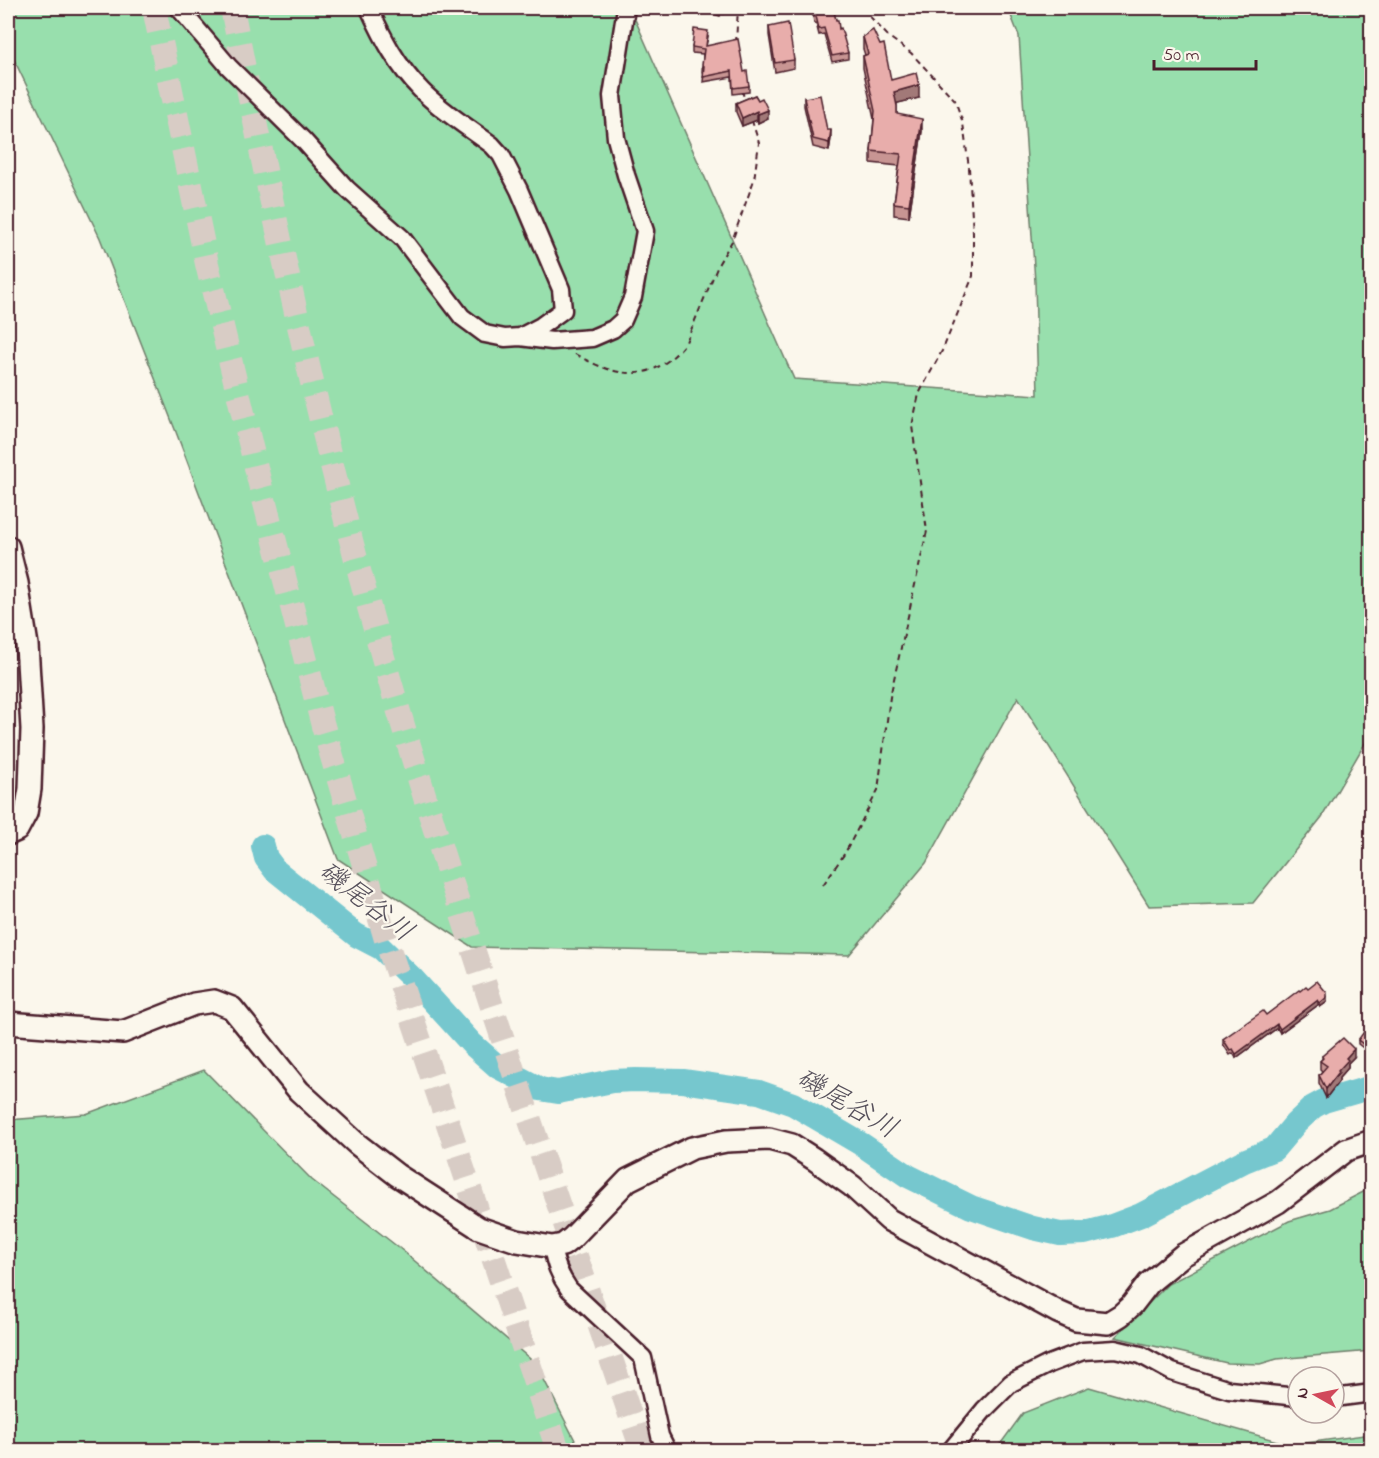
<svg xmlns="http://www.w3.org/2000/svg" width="1379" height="1458" font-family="'Indie Flower','Klee One',sans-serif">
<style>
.green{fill:#98dfad;stroke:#717f6c;stroke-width:1.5}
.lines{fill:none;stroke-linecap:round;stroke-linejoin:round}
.river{stroke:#76c7ce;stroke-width:24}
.highway-tunnel{stroke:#d8ccc5;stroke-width:24;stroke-dasharray:24 12;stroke-linecap:butt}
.minor-casing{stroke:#4a1f2b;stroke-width:21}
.major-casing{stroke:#4a1f2b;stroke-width:26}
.path{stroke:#4a1f2b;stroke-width:2;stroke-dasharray:6 4.5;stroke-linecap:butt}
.minor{stroke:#fbf7ec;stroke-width:16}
.major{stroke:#fbf7ec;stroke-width:21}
.wall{fill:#c89593;stroke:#4a1f2b;stroke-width:1.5}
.shaded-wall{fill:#a27978;stroke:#4a1f2b;stroke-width:1.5}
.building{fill:#e8adab;stroke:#4a1f2b;stroke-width:1.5}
.labels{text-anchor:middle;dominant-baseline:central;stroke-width:4.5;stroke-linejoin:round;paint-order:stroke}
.water-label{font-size:28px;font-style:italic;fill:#57515c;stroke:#fbf7ec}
</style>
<rect width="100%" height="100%" fill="#fbf7ec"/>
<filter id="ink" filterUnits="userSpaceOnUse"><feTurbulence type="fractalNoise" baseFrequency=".0167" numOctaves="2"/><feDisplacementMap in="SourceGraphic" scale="12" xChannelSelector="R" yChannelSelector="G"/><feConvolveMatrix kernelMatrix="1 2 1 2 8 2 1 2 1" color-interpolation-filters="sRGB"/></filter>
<g filter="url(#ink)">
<path class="green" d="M8 8H630L794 379 1038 395 1035 282 1019 36 1008 8H1371V733L1322 817 1253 903 1149 906 1018 697 926 863 849 955 472 947 338 859 176 432 100 238 8 47Z
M204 1070 312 1180 403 1251 536 1364 580 1450H8V1120L86 1114Z
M1371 1188V1351L1277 1359 1260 1364 1227 1363 1115 1337 1168 1284 1289 1221 1330 1209Z
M1089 1387 1291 1445 1371 1434V1450H996L1023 1413Z"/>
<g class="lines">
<path class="river" d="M263 846 266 858 275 870 356 935 381 948 412 978 472 1044 498 1067 540 1089 558 1092 612 1081 636 1080 683 1081 759 1092 793 1104 861 1144 908 1176 971 1207 1033 1228 1060 1234 1085 1233 1112 1226 1141 1215 1244 1161 1274 1149 1295 1124 1313 1107 1324 1101 1372 1087"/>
<path class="highway-tunnel" d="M154 8 207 264 261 488 323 726 387 943 558 1450
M232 8C279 244 330 481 399 712 473 960 559 1205 642 1450"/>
<defs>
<path id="minor" d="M179 8 229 67 304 141 347 189 402 238 462 317 485 334 505 338 520 337 552 341 592 338 613 329 623 320 633 297 645 231 626 175 616 138 612 96 626 8
M369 8C383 38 397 66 421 90 440 110 469 128 492 145L501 155 519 190 561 289 563 310 541 326 520 337
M552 1247C555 1263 559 1275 569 1289L643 1358 660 1436 667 1450
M1334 1398 1372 1393
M951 1450 984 1410 1011 1383 1049 1364 1083 1351 1115 1349 1141 1355 1172 1372 1229 1390 1298 1397"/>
<path id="major" d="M8 547 17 583 27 645 32 729 30 789 26 813 17 830 8 834
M8 1023 123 1032 194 1004 214 1001 232 1008 299 1091 357 1144 397 1175 479 1228 517 1241 552 1247 563 1245 572 1238 628 1180 692 1148 726 1141 769 1139 792 1145 814 1159 852 1186 889 1220 1058 1312 1076 1320 1108 1323 1121 1315 1132 1305 1149 1283 1183 1255 1278 1202 1346 1150 1372 1141"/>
</defs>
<use href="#minor" class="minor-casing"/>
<use href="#major" class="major-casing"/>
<path class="path" d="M736 43 738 8
M742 90 745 102
M575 354C617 378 654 385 686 342L719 263 732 241 754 180 759 143 752 121
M823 885 845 853 878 790 890 697 927 531 912 426 919 394 943 349 973 276V233L969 168 963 123 955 100 911 53 889 37 862 8"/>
<use href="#minor" class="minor"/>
<use href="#major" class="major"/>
</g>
<path class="wall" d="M695 8H726L724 14 721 13 720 16Z
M812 8H833L836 20 848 53V59L832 62 824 34 819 35 816 23H814Z
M769 27 794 60V68L775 72 769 35Z
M708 37 706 46 744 72 749 86V92L733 94 732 77 703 82 704 72H702L703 54 692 53V47Z
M863 37 891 80 919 98 897 103V115L922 131 909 217 894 215V203L899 166 871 163V151L874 119 863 68V56L865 55 863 49Z
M755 95 768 118 758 123 757 120 742 126 736 112V103Z
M804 98 827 130 831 138 829 151 813 147 804 106Z
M1308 988 1327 1002 1320 1007 1318 1005 1280 1033 1277 1028 1236 1058 1233 1053 1230 1055 1223 1044V1039L1266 1015 1300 991Z
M1371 1033 1367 1051 1358 1044V1040Z
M1322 1056 1354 1057 1348 1063V1068L1339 1078V1081L1326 1098 1319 1083V1075L1322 1071 1320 1069V1061L1322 1059Z"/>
<path class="shaded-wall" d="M919 85V98L894 104V92Z
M768 110V118L758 123V114Z
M757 111V120L742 126V118Z
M922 119V131L909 217V205Z
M831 130V138L829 151V143Z
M1327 997V1002L1320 1007V1003Z
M1318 1000V1005L1280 1033V1029Z
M1277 1024V1028L1236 1058V1054Z
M1371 1040V1044L1367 1051V1047Z
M1354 1049V1057L1348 1063V1068L1339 1078V1081L1326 1098V1089L1346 1058Z"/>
<path class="building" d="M813 8H833L836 20H838L839 29 841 28 848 53 832 56 824 28 819 29 816 16 814 17Z
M788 23 794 60 775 63 769 27Z
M694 29 708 31 706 46 738 39 744 72 747 71 749 86 733 88 732 71 703 77 704 66H702L704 49 692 47Z
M873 30 880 45 884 44 891 80 916 73 919 85 894 92 897 106V114L922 119 909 205 894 203 901 154 871 151 875 111 863 56 868 54 863 37Z
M755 95 758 100 762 98 768 110 758 114 757 111 742 118 736 103Z
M820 95 827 130H831L829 143 813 139 804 98Z
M1317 981 1327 993V997L1320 1003 1318 1000 1280 1029 1277 1024 1236 1054 1233 1049 1230 1050 1223 1039 1263 1011 1266 1015 1299 990 1300 991 1306 986 1308 988Z
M1366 1029 1371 1033V1040L1367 1047 1358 1040Z
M1343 1038 1354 1049 1346 1058 1348 1060 1338 1071 1339 1072 1326 1089 1319 1075 1327 1066 1320 1061 1323 1058 1322 1056Z"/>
</g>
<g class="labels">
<g class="water-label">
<text transform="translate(365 903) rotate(38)">磯尾谷川</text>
<text transform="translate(846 1105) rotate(30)">磯尾谷川</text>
</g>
</g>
<rect width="1379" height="1458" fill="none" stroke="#fbf7ec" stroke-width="30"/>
<rect x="15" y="15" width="1349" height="1428" fill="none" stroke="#4a1f2b" stroke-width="2" filter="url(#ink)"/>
<g transform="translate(1316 1395) rotate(279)"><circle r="28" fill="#fbf7ec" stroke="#b4a19f" stroke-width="1.5"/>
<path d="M0-4.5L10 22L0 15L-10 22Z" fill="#d1495b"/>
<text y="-9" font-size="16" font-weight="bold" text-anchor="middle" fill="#4a1f2b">N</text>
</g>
<path d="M1154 60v9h102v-9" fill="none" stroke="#4a1f2b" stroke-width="3"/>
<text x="1163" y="60" font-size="18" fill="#4a1f2b" stroke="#fbf7ec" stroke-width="4.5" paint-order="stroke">50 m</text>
</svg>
